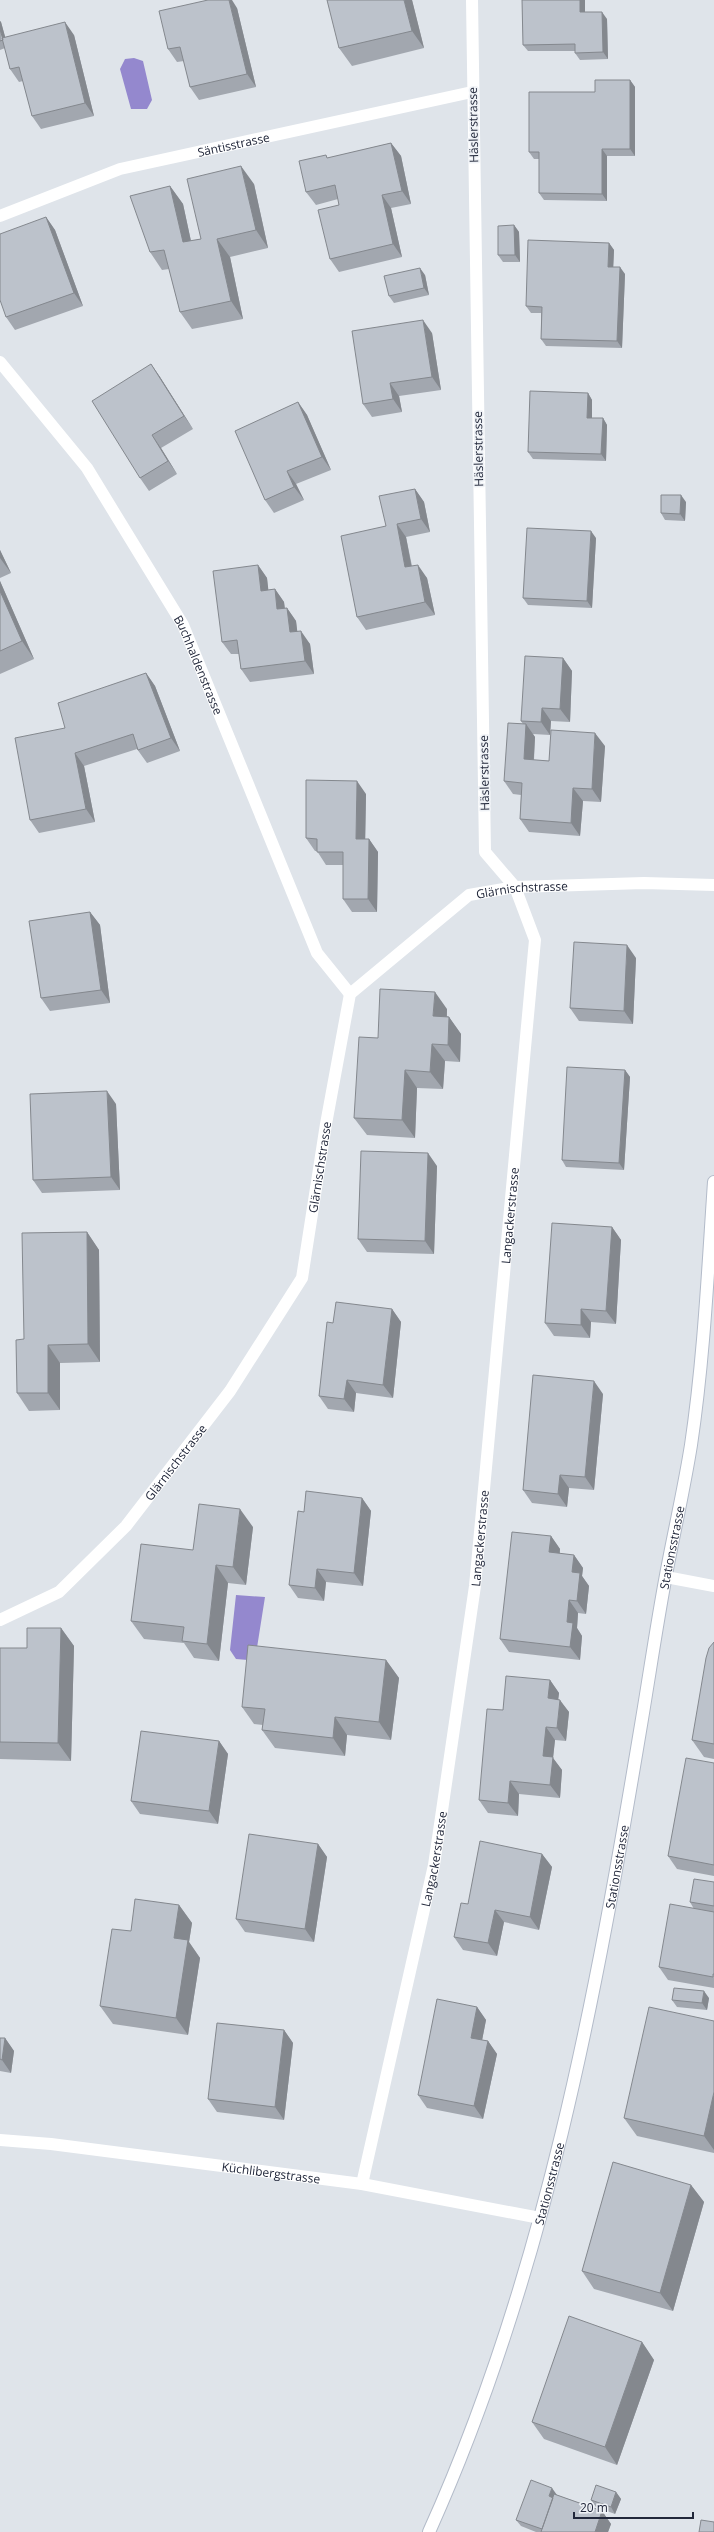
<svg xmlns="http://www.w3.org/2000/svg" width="714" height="2532" font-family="'Open Sans',sans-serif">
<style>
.water{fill:#9488ce}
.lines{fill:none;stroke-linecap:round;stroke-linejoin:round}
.secondary-casing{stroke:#b3bbc9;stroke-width:14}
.street{stroke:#fff;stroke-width:12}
.secondary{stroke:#fff;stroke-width:12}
.wall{fill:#a2a7af}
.shaded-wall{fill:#84888e}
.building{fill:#bcc2cb;stroke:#84888e}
.labels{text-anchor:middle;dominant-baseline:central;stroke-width:3.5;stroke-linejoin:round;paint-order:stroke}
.street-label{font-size:12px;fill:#21273a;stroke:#f0f3f7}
</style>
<rect width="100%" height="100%" fill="#dfe4ea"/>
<path class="water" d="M134 58 143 61 152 100 147 109H131L120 69 125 59Z
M236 1595 265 1597 256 1654 248 1660 236 1659 230 1650Z"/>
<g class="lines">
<defs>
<g id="secondary">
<path id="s6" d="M429 2532C545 2275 596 1996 642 1719 650 1671 657 1623 666 1575 674 1532 684 1489 691 1445 704 1358 708 1269 714 1182"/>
</g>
</defs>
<use href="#secondary" class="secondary-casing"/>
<g class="street">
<path id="s1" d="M0 216 120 169 472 92"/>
<path id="s2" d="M0 362 87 468 183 625 317 953 350 994"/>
<path d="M666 1577 714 1586"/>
<path id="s3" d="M0 1620 59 1592 126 1526 230 1391 302 1278 326 1124 350 994 469 895 515 887 644 883 714 885"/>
<path id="s4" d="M0 2140 51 2144 362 2184 540 2218"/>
<path id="s5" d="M362 2184 434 1865 475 1586 535 940 515 887 485 852 472 0"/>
</g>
<use href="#secondary" class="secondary"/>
</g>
<path class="wall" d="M412 0 424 48 352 66 339 48Z
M522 0H585V12L607 19 608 59 580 60 575 53V51H528L523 45Z
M237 8 256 87 199 100 190 87 184 61 177 62 168 49Z
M0 21 1 22 5 37 74 35 94 116 41 129 32 116 23 81 19 82 10 69 5 48 0 50Z
M630 80 635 87V156H607V201L544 200 539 193V159H534L529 152 595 92Z
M391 143 401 156 411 204 391 208 402 257 339 272 330 259 339 205 338 199 316 205 306 192 328 158Z
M254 184 268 248 230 257 243 319 192 329 180 312 169 269 162 270 150 252 170 186 183 204 191 241 201 239Z
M46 217 55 230 83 306 15 330 6 317Z
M514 225 519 232 520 262H503L498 255Z
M609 243 614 250 613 267 625 274 622 348 546 346 541 339V313H531L526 306Z
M425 275 429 295 394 303 389 296Z
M432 333 441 390 399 396 402 412 372 417 363 404Z
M151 364 160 377 193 429 161 448 177 474 149 491 140 478Z
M588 393 592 400V418H603L607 425 606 461 533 459 528 452Z
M298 402 307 415 331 470 296 484 304 500 274 513 265 500Z
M415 489 424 502 430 532 406 537 412 566 427 578 435 615 366 630 357 617 386 526Z
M686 502 685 521 665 520 661 513Z
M596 538 592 608 528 605 523 598Z
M0 550 11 573 0 578Z
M258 565 267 578 268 590 275 589 284 602 285 608H287L296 621 297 631 310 644 314 674 250 682 241 669 239 654H231L222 642Z
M0 581 34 659 0 674Z
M563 658 572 671 570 722 551 721 550 735 533 734 535 737 534 760 549 761 605 746 601 802 583 801 580 836 529 832 520 819 521 795 513 794 504 781 523 724 521 721Z
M146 673 155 686 180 751 147 763 137 749 84 766 95 822 39 833 30 820 65 728Z
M366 794 365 839H369L378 852 377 912H352L343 899V865H326L317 851H315L306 838Z
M90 912 100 925 110 1003 50 1011 41 998Z
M636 958 633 1024 579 1021 570 1008Z
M447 1009V1016L449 1017 461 1034 460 1062 445 1061 443 1089 417 1088 415 1138 367 1135 354 1118 378 1038Z
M625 1070 630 1077 624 1170 566 1167 562 1160Z
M116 1104 120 1190 42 1193 33 1180Z
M437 1166 434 1254 367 1252 358 1239Z
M612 1227 621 1240 616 1324 591 1322 590 1338 554 1336 545 1323Z
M87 1232 99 1250 100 1362 60 1363V1410L29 1411 17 1393 24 1339Z
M392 1309 401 1322 393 1398 356 1393 354 1412 328 1409 319 1396 333 1323Z
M603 1394 594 1490 569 1488 567 1507 532 1503 523 1490Z
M362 1498 371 1511 363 1586 326 1582 324 1601 298 1598 289 1585 304 1512Z
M253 1527 246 1585 228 1583 219 1661 194 1658 184 1643 144 1639 131 1621 193 1550Z
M551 1536 560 1549V1554L574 1555 583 1568 582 1576 589 1586 586 1614 578 1613 577 1628 582 1636 580 1660 509 1652 500 1639Z
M61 1628 74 1646 71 1761 0 1759V1648H27Z
M714 1642V1759L704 1757 692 1740Z
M386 1660 399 1678 391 1740 347 1735 345 1756 275 1748 262 1730 263 1725 254 1724 242 1707Z
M550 1680 559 1693 558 1699 569 1712 566 1741 555 1740 553 1758 562 1770 560 1798 519 1794 518 1816 488 1813 479 1800 503 1710Z
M219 1741 228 1754 218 1824 140 1814 131 1801Z
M714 1763V1876L677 1869 668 1856Z
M318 1844 327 1857 314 1942 245 1932 236 1919Z
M542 1854 552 1867 539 1930 504 1922 497 1956 463 1950 454 1937 468 1904Z
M714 1882V1988L668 1980 659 1967 694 1909 690 1902Z
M179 1905 192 1923 189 1942 200 1958 188 2035 113 2024 100 2006 131 1931Z
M709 1998 707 2010 677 2007 672 2000Z
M477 2007 486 2020 482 2040 488 2041 497 2054 483 2119 427 2108 418 2095Z
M714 2021V2153L637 2136 624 2118Z
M284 2030 293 2043 284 2120 217 2112 208 2099Z
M0 2038H5L14 2051 11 2073 0 2071Z
M691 2185 704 2202 673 2311 594 2289 582 2271Z
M642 2342 654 2360 617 2465 544 2439 532 2422Z
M616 2492 621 2499 615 2514 596 2507 591 2500Z
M557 2495 602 2511 611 2524 608 2532H536L521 2526 516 2520Z"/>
<path class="shaded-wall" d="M229 0H232L237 8 256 87 247 74Z
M404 0H412L424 48 412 31Z
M580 0H585V19L580 12Z
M602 12 607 19 608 59 603 52Z
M0 21 1 22 8 47 3 40 0 29Z
M65 22 74 35 94 116 85 103Z
M630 80 635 87V156L630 149Z
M391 143 401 156 411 204 402 191Z
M602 149 607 156V201L602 194Z
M241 166 254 184 268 248 256 230Z
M170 186 183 204 195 260 183 242Z
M382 195 391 208 402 257 393 244Z
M46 217 55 230 83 306 74 293Z
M514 225 519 232 520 262 515 255Z
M217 239 230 257 243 319 231 301Z
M609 243 614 250 613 274 608 267Z
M620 267 625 274 622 348 617 341Z
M420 268 425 275 429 295 424 288Z
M423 320 432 333 441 390 432 377Z
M151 364 160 377 193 429 184 416Z
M390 383 399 396 402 412 393 399Z
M588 393 592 400V425L587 418Z
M298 402 307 415 331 470 322 457Z
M603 418 607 425 606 461 601 454Z
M152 435 161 448 177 474 168 461Z
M287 471 296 484 304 500 294 487Z
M415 489 424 502 430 532 421 519Z
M681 495 686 502 685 521 680 514Z
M397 524 406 537 414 580 405 567Z
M591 531 596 538 592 608 587 601Z
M0 550 11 573 0 558Z
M258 565 267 578 270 604 261 591Z
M418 565 427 578 435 615 425 602Z
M0 581 34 659 22 641 0 591Z
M275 589 284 602 286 622 277 609Z
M287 608 296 621 299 645 290 632Z
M301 631 310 644 314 674 305 661Z
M563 658 572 671 570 722 560 709Z
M146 673 155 686 180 751 171 738Z
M542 708 551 721 550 735 541 722Z
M526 724 535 737 533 772 524 759Z
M595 733 605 746 601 802 592 789Z
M75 753 84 766 95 822 86 809Z
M357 781 366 794 365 852 356 839Z
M573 788 583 801 580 836 571 823Z
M369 839 378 852 377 912 368 899Z
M90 912 100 925 110 1003 101 990Z
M627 945 636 958 633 1024 624 1011Z
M435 992 447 1009 446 1033 433 1016Z
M449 1017 461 1034 460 1062 448 1045Z
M432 1044 445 1061 443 1089 430 1072Z
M405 1070 417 1088 415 1138 402 1120Z
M625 1070 630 1077 624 1170 619 1163Z
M107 1091 116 1104 120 1190 111 1177Z
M428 1153 437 1166 434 1254 425 1241Z
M612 1227 621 1240 616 1324 606 1311Z
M87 1232 99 1250 100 1362 88 1344Z
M392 1309 401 1322 393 1398 383 1385Z
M581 1309 591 1322 590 1338 581 1325Z
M48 1345 60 1363V1410L48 1393Z
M347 1380 356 1393 354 1412 344 1399Z
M594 1381 603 1394 594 1490 585 1477Z
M560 1475 569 1488 567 1507 558 1494Z
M362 1498 371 1511 363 1586 354 1573Z
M240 1509 253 1527 246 1585 233 1567Z
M551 1536 560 1549 558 1565 549 1552Z
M574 1555 583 1568 582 1576 589 1586 586 1614 577 1601 572 1572Z
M216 1565 228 1583 219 1661 207 1644Z
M317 1569 326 1582 324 1601 315 1588Z
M569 1600 578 1613 577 1628 582 1636 580 1660 570 1647 567 1622Z
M61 1628 74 1646 71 1761 58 1743Z
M386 1660 399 1678 391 1740 379 1722Z
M550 1680 559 1693 557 1711 548 1698Z
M560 1700 569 1712 566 1741 557 1728Z
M335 1717 347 1735 345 1756 333 1738Z
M546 1727 555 1740 553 1758 562 1770 560 1798 550 1785 543 1756Z
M219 1741 228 1754 218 1824 209 1811Z
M510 1781 519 1794 518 1816 508 1803Z
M318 1844 327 1857 314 1942 305 1929Z
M542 1854 552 1867 539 1930 530 1917Z
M179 1905 192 1923 189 1942 200 1958 188 2035 176 2018 174 1938Z
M495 1910 504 1922 497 1956 488 1943Z
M704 1991 709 1998 707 2010 702 2003Z
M477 2007 486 2020 480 2051 471 2038Z
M284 2030 293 2043 284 2120 275 2107Z
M5 2038 14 2051 11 2073 2 2060Z
M488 2041 497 2054 483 2119 474 2106Z
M714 2092V2150L704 2136Z
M691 2185 704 2202 673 2311 660 2293Z
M642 2342 654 2360 617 2465 605 2447Z
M552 2488 557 2495 553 2503 549 2496Z
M616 2492 621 2499 615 2514 611 2507Z
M602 2511 611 2524 608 2532H595Z"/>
<path class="building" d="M208 0H229L247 74 190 87 180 47 168 49 159 11Z
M327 0H404L412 31 339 48Z
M522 0H580V12H602L603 52 575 53V44L523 45Z
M65 22 85 103 32 116 19 67 10 69 2 38Z
M0 29 3 40 0 41Z
M595 80H630V149H602V194L539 193V152H529V92H595Z
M391 143 402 191 382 195 393 244 330 259 318 210 339 205 335 185 306 192 299 161 326 155 327 158Z
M241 166 256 230 217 239 231 301 180 312 164 250 150 252 130 196 170 186 183 242 201 239 187 179Z
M46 217 74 293 6 317 0 300V234Z
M514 225 515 255H498V226Z
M528 240 609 243 608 267H620L617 341 541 339 542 307 526 306Z
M420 268 424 288 389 296 384 276Z
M423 320 432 377 390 383 393 399 363 404 352 331Z
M151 364 184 416 152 435 168 461 140 478 92 401Z
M530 391 588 393 587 418H603L601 454 528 452Z
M298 402 322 457 287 471 294 487 265 500 235 431Z
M415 489 421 519 397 524 405 567 418 565 425 602 357 617 341 536 386 526 379 496Z
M661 495H681L680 514 661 513Z
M527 528 591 531 587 601 523 598Z
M258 565 261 591 275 589 277 609 287 608 290 632 301 631 305 661 241 669 237 640 222 642 213 571Z
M0 591 22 641 0 651Z
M525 656 563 658 560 709 542 708 541 722 521 721Z
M146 673 171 738 138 750 133 734 75 753 86 809 30 820 15 738 65 728 58 703Z
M508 723 526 724 524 759 549 761 551 730 595 733 592 789 573 788 571 823 520 819 522 783 504 781Z
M306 780 357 781 356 839H369L368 899H343V852H317V839L306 838Z
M90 912 101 990 41 998 29 921Z
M574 942 627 945 624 1011 570 1008Z
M380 989 435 992 433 1016 449 1017 448 1045 432 1044 430 1072 405 1070 402 1120 354 1118 359 1037 378 1038Z
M567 1067 625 1070 619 1163 562 1160Z
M107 1091 111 1177 33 1180 30 1094Z
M361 1151 428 1153 425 1241 358 1239Z
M552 1223 612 1227 606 1311 581 1309V1325L545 1323Z
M87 1232 88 1344 48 1345V1393H17L16 1340 24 1339 22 1233Z
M336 1302 392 1309 383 1385 347 1380 344 1399 319 1396 327 1322 333 1323Z
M533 1375 594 1381 585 1477 560 1475 558 1494 523 1490Z
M306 1491 362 1498 354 1573 317 1569 315 1588 289 1585 298 1511 304 1512Z
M199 1504 240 1509 233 1567 216 1565 207 1644 182 1641 184 1627 131 1621 141 1544 193 1550Z
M512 1532 551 1536 549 1552 574 1555 572 1572 580 1573 577 1601 569 1600 567 1622 573 1623 570 1647 500 1639Z
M27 1628H61L58 1743 0 1742V1648H27Z
M714 1642V1744L692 1740 706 1658 709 1648Z
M248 1645 386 1660 379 1722 335 1717 333 1738 262 1730 265 1709 242 1707Z
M506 1676 550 1680 548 1698 560 1700 557 1728 546 1727 543 1756 553 1757 550 1785 510 1781 508 1803 479 1800 487 1709 503 1710Z
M141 1731 219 1741 209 1811 131 1801Z
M686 1758 714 1763V1865L668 1856Z
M249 1834 318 1844 305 1929 236 1919Z
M480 1841 542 1854 530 1917 495 1910 488 1943 454 1937 461 1903 468 1904Z
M694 1879 714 1882V1906L690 1902Z
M135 1899 179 1905 174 1938 188 1940 176 2018 100 2006 112 1929 131 1931Z
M670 1904 714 1912V1974H713V1977L659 1967Z
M674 1988 704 1991 702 2003 672 2000Z
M437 1999 477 2007 471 2038 488 2041 474 2106 418 2095Z
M649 2007 714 2021V2092L704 2136 624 2118Z
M217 2023 284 2030 275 2107 208 2099Z
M0 2038H5L2 2060 0 2059Z
M613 2162 691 2185 660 2293 582 2271Z
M569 2316 642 2342 605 2447 532 2422Z
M531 2480 552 2488 549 2496 553 2498 542 2529 516 2520Z
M596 2485 616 2492 611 2507 591 2500Z
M554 2494 602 2511 595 2532H541Z
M701 2520 714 2522V2532H699Z"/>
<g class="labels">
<g class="street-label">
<text transform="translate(473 125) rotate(-91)">Häslerstrasse</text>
<text stroke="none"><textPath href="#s1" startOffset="245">Säntisstrasse</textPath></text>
<text transform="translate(478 449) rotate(-91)">Häslerstrasse</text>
<text stroke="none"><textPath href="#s2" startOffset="364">Buchhaldenstrasse</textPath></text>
<text transform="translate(484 773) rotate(-91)">Häslerstrasse</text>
<text stroke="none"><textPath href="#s3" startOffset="960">Glärnischstrasse</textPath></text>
<text stroke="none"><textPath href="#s3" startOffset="576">Glärnischstrasse</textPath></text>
<text stroke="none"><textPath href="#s5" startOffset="981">Langackerstrasse</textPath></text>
<text stroke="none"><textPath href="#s3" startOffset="240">Glärnischstrasse</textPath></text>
<text stroke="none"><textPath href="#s5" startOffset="657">Langackerstrasse</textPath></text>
<text stroke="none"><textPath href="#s6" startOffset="1017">Stationsstrasse</textPath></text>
<text stroke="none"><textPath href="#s5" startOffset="333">Langackerstrasse</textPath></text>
<text stroke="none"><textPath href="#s6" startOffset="693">Stationsstrasse</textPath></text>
<text stroke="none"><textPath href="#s4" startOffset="273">Küchlibergstrasse</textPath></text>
<text stroke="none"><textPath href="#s6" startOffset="369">Stationsstrasse</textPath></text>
</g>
</g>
<path d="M574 2512v6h119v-6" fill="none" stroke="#21273a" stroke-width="2"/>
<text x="580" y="2512" font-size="12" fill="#21273a" stroke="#f0f3f7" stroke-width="3" paint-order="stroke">20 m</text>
</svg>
